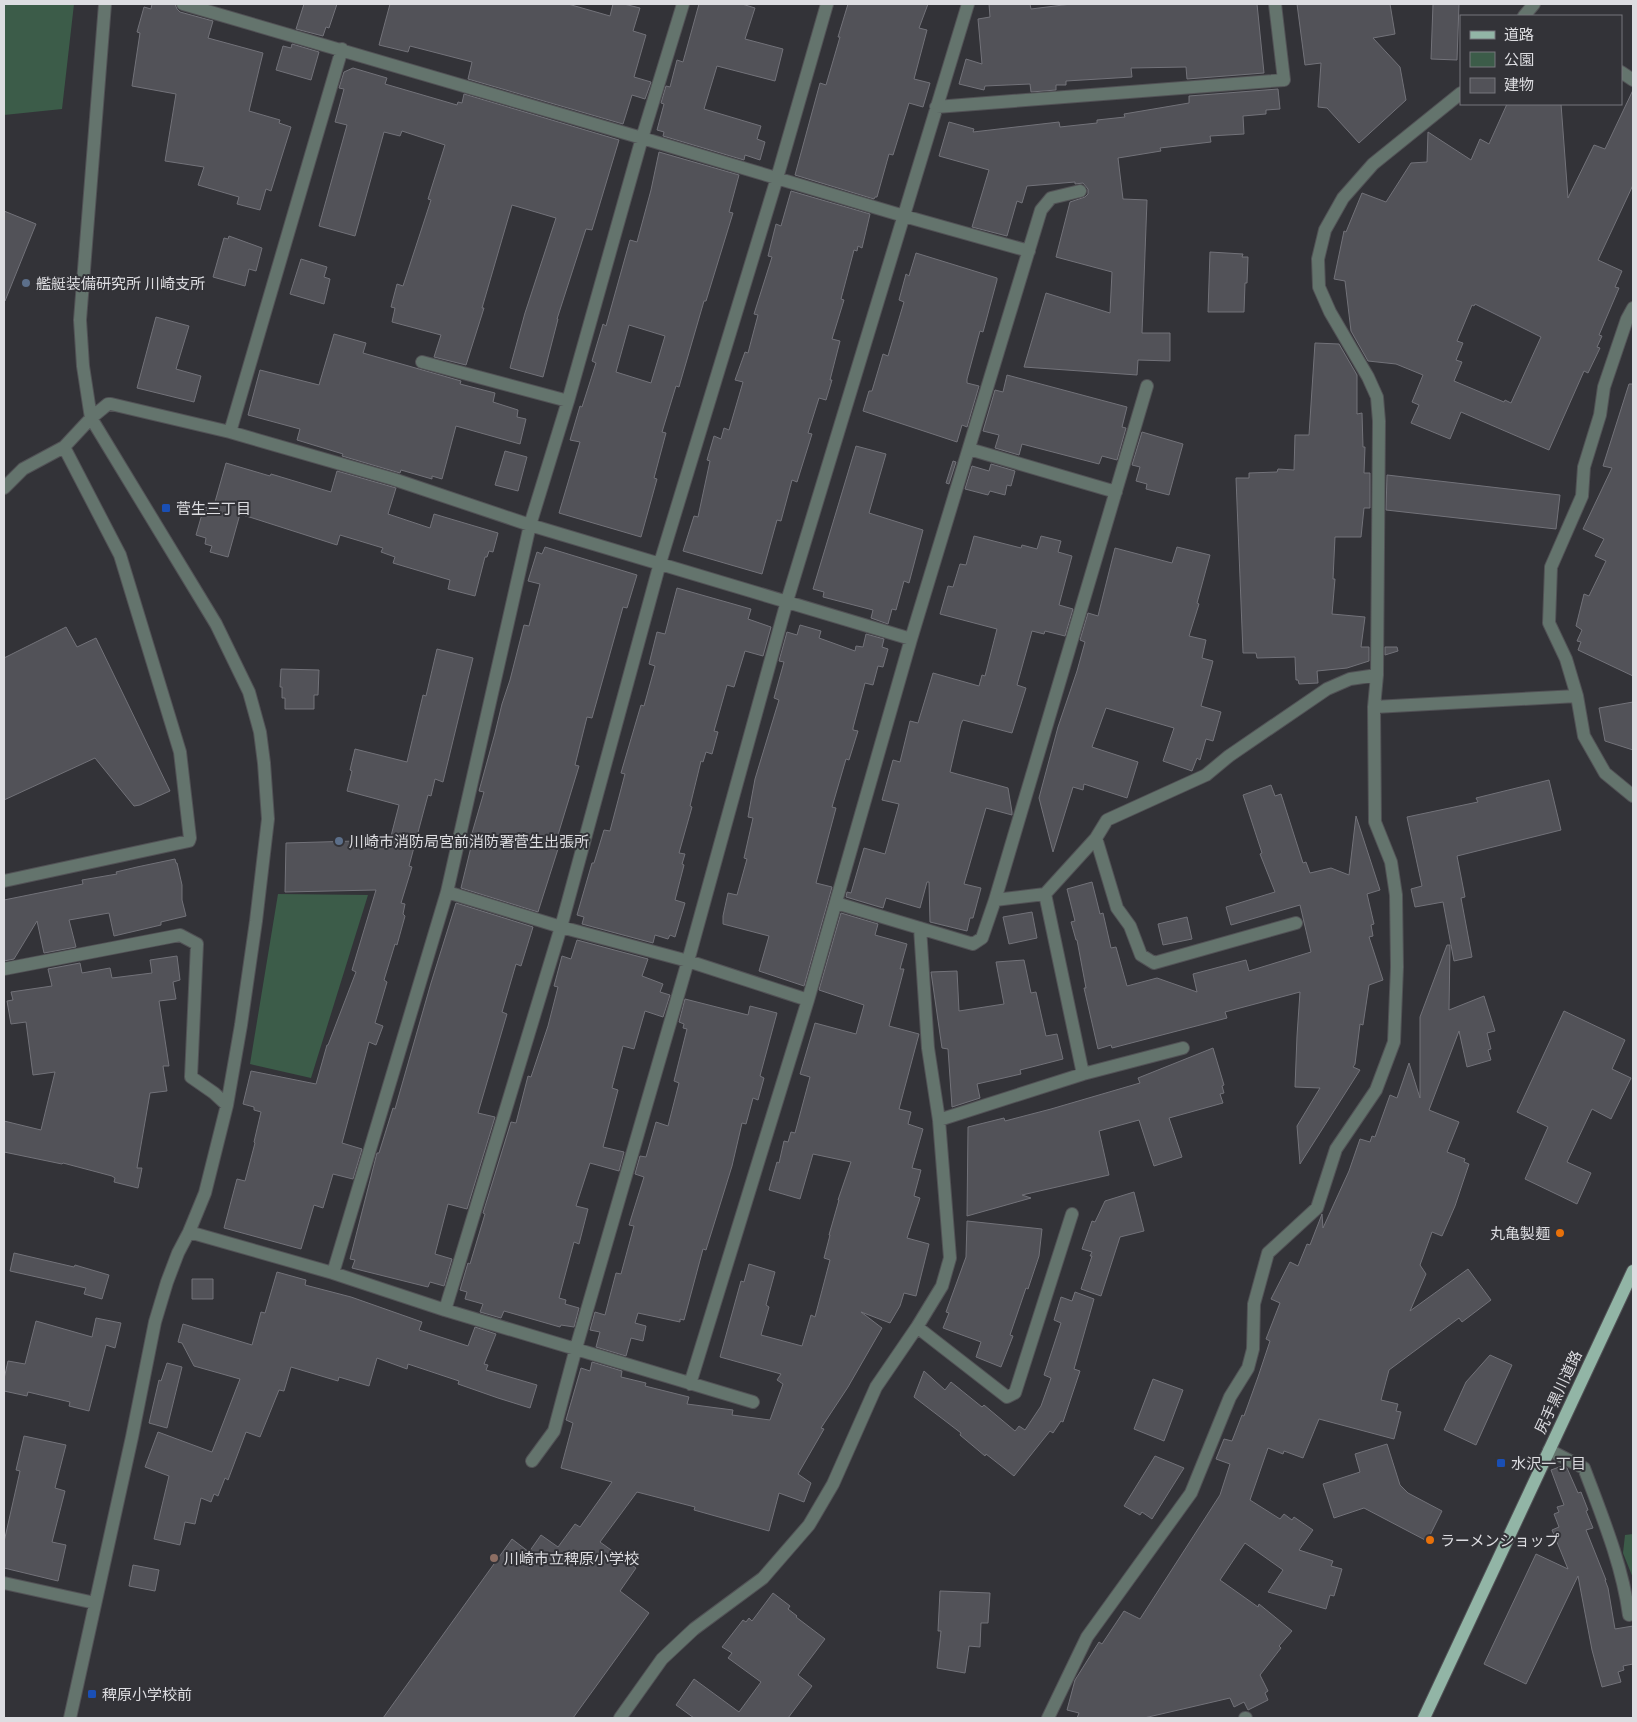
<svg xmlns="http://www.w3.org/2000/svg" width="1637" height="1722" font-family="Poppins,'Noto Sans JP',sans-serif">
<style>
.green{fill:#3c5c49}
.building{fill:#525258;stroke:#727279;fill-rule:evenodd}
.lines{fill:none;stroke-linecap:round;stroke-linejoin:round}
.minor-casing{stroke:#525256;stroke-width:14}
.major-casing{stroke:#525256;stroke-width:14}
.minor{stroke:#64746d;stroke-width:12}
.major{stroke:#92b5a6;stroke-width:12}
.service-dot{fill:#5c6f8a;stroke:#333338;stroke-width:2}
.transit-dot{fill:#1a4fb4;stroke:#333338;stroke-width:2}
.food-dot{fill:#e8710a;stroke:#333338;stroke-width:2}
.education-dot{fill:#8d6e63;stroke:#333338;stroke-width:2}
.labels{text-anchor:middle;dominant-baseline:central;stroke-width:4;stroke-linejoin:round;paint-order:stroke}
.poi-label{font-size:15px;fill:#dddde1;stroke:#333338;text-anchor:start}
.street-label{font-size:15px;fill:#dddde1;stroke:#333338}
</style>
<rect width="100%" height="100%" fill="#333338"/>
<path class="green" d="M4 4H74L62 109 4 115Z
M278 894 368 895 311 1078 250 1064Z
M1633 1534V1578L1623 1553 1625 1535Z"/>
<path class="building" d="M152 4H175L177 9 180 12 213 21 208 38 263 53 249 111 280 120 279 123 291 127 271 191 266 189 260 210 237 204 239 197 198 185 204 167 165 161 176 94 132 86 140 33 137 32 144 7 151 9Z
M304 4H337L329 28 326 27 323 36 296 29Z
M390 4H568L610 16 613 4H624L640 8 633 31 646 35 634 77 651 82 645 99 632 95 623 124 468 79 472 62 410 46 408 52 379 45Z
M699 4H742L755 8 745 39 783 49 775 81 717 66 704 109 761 126 757 139 765 142 760 160 745 155 744 160 663 136 664 132 657 130 664 104 661 103 666 86 670 87 677 60 683 62Z
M848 4H928L919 28 927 30 914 79 930 83 923 107 909 103 893 155 889 154 877 197H875L874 199 795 175 820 83 826 85 840 37H838Z
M989 4H1030L1031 9 1071 4H1257L1264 73 1187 79 1186 67 1131 68 1132 77 1066 81V85H1056V90L1031 92 1030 84 985 86 984 90 959 84 966 59 982 64 978 19 990 17Z
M1297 4H1390L1395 34 1373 38 1400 67 1406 100 1359 143 1327 108 1318 107 1321 63 1305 65Z
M1433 4H1459L1457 60 1431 59Z
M292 44 319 52 311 80 276 70 283 46 291 48Z
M353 68 387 78 385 84 457 105 458 102 462 103 464 94 619 140 592 230 586 229 557 319H558L543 377 510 368 525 313 556 218 512 205 482 308H484L466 365 434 357 441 335 392 322 395 308 391 307 397 284 403 286 431 200 428 199 445 145 402 131 400 136 384 132 355 236 319 226 347 125 335 122 344 89 339 88 344 72Z
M1278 89 1280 109 1266 110V114L1243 116 1244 134 1210 136 1211 142 1160 148 1161 151 1118 158 1123 199 1147 200 1142 333H1170V361L1138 360 1137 375 1024 367 1046 293 1110 313 1112 272 1056 257 1070 202 1085 197 1088 194V189L1083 183 1075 184V182L1027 186 1022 203 1017 201 1007 236 972 227 989 170 939 156 949 122 974 129 973 132 1059 122 1060 127 1097 123V120L1125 117 1124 114 1189 103V96Z
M1633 90V185L1598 260 1622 271 1615 287 1619 288 1599 335 1602 336 1597 347 1600 348 1588 373 1584 371 1549 450 1461 412 1450 439 1411 423 1419 405 1412 402 1423 375 1396 364 1368 361 1351 331 1345 281 1334 279 1344 231 1346 232 1362 193 1386 202 1411 163 1427 162 1428 132 1471 160 1480 139 1489 144 1507 104H1561L1568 198 1594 145 1605 149ZM1475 304 1541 337 1511 403 1505 400 1504 402 1454 381 1462 362 1456 360 1463 343 1457 341 1472 305 1474 306Z
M659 152 739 175 729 212 733 213 706 301H704L679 387 676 386 662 432 666 433 654 478 657 479 641 537 559 513 580 442 570 440 580 406 582 407 596 363 592 361 603 324 606 326 630 240 637 242 651 190ZM629 325 665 336 651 383 616 372Z
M791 191 870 214 862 248 858 246 857 251 854 250 841 299 844 300 832 339 840 341 830 380H832L826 400 819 398 808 433 812 434 797 482 792 480 781 521 777 520 762 574 683 551 694 516 698 517 710 461 707 460 714 436 721 439 724 428 729 430 743 382 735 380 745 352 748 353 758 315 754 314 772 257 768 256 776 224 781 226Z
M4 211 36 224 5 301H4Z
M229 236 262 248 256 271 249 269 245 286 213 277 224 238 228 239Z
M1210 252 1243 254 1242 257H1248L1247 283H1245L1244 312H1208Z
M916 253 997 278V280L983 332 980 331 967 379V383L979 386 967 427 962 425 957 442 863 411 869 391H872L883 354 888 356 904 302 899 300 906 274 909 276Z
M301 259 327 267 324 277 330 279 324 304 290 294Z
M156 317 189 326 176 369 201 376 194 402 137 388Z
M334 334 366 343 363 353 461 381 460 384 495 393 493 402 518 410 517 417 526 419 520 444 456 426 442 479 432 476V479L401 470 400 473 342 456 343 454 297 440 300 429 248 415 260 370 319 385Z
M1315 343 1339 344 1357 375V414L1362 413 1363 447H1365L1364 473H1370V508H1364L1361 537H1335L1333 579H1335L1332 614 1365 617 1361 647H1369V661L1347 668 1317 671 1318 683 1299 684 1298 680H1296L1295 657 1257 658 1256 653H1243L1236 478H1249V473L1277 472 1278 469 1294 470 1295 435H1309Z
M1007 375 1127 407 1122 427 1126 428 1117 460 1102 456 1099 464 1022 444 1019 455 995 448 999 435 983 431 995 390 1003 392Z
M1629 384H1633V676L1578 650 1581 642 1577 641 1582 630 1576 626 1584 594 1589 596 1606 561 1595 556 1604 539 1583 529 1612 468 1603 466Z
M1142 432 1183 444 1169 495 1146 489 1147 484 1136 481 1140 467 1132 465Z
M856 446 886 454 869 513 923 530 909 583 904 581 896 610 892 609 888 624 871 618 873 610 823 597 824 592 813 589Z
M505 451 527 457 518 491 495 485Z
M953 461 956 462 949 484 946 483Z
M226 463 270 476 271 474 331 492 337 471 396 488 388 514 430 528 434 514 498 533 493 552 489 551 487 557H485L475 596 448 589 450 580 393 563 395 557 381 552 383 548 340 535 337 545 240 514 228 557 210 552 212 546 205 544 206 538 196 535 204 507 213 509Z
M991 464 1015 471 1011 486 1007 485 1005 495 990 491 988 495 965 489 972 466 989 471Z
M1387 475 1560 495 1556 529 1386 510Z
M974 536 1021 548 1022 545 1037 549 1041 536 1061 541 1058 552 1072 556 1059 605 1073 609 1065 636 1045 631 1044 634 1032 631 1017 685 1026 688 1012 733 963 720 961 724 950 772 1008 788 1012 812V815L986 808 964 884 981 888 973 918H970L967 931 930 922 929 882H927L920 908 886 898 883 908 846 897 847 892 851 893 864 848 885 854 899 804 882 800 893 760 900 762 910 721 918 723 933 673 979 686 982 675 985 676 997 629 940 614 948 586 953 587 960 564 966 565Z
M545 547 637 575 627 608 623 607 592 718 587 717 575 765 579 766 554 848 558 849 538 912 461 888 471 847H468L484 792 479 791 495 733 502 704 510 680 524 625 529 626 540 584 528 581 537 552 542 554Z
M1177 547 1210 555 1197 603 1199 604 1189 636 1206 640 1202 658 1213 661 1201 706 1221 712 1213 741 1206 739 1200 760 1197 758 1192 771 1163 761 1174 728 1106 708 1092 747 1138 762 1127 798 1084 784 1083 790 1073 787 1053 852 1039 798 1058 727 1077 671 1085 642 1080 640 1088 613 1098 616 1115 548 1172 563Z
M677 588 751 609 748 619 771 627 763 656 745 651 734 687 727 685 714 731 718 732 712 754 706 752 703 762 701 761 690 806 692 807 679 853 685 854 682 864 684 865 675 900 685 903 675 937 670 935 668 939 655 935 653 943 582 924 584 917 577 915 592 863H594L604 830 610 831 625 774 621 773 641 705 644 706 655 666 649 664 657 632 665 634Z
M800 625 821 631 819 638 855 651 856 646 863 647 866 634 884 639 882 647 888 649 883 667 878 666 873 685 865 683 853 728V730L858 731 849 760 846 759 832 807 836 808 816 883 832 887 804 986 759 971 769 936 723 924V916L728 893 737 895 747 859 744 858 753 818 748 817 755 779 779 700 774 698 784 662 779 661 787 632 797 635Z
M66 627 77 647 96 638 170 791 140 805 134 806 95 758 4 800V658Z
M1385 647H1397L1398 651 1385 655Z
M437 649 473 658 443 782 435 779 431 796 428 795 409 866 412 867 401 903 405 904 403 914 405 916 397 945 395 944 384 980 387 982 375 1023 383 1026 376 1045 369 1042 342 1143 362 1149 353 1179 333 1174 323 1208 314 1205 301 1249 224 1228 237 1179 245 1181 255 1143 254 1142 261 1112 254 1110V1107L243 1104 251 1071 316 1084 327 1045H328L356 972 352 970 376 890 285 892 286 843 390 840 399 805 347 791 352 771 350 770 355 749 407 762 423 695 426 696Z
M281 669 319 670 318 695H314V709H285V698H282V687H280Z
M1633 702V750L1605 741 1599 708Z
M1549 780 1561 830 1457 856 1465 897 1461 898 1472 957 1454 961 1443 902 1415 907 1411 889 1422 886 1407 817 1478 802 1476 798Z
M1271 785 1275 796 1281 794 1303 863 1306 862 1310 873 1331 868 1349 875 1356 816 1380 890 1367 894 1374 924 1371 925 1373 936 1369 937 1383 980 1369 985 1363 1025 1360 1024 1355 1064 1353 1067 1360 1070 1300 1164 1297 1126 1320 1088 1295 1087 1297 1036 1300 992 1225 1012 1227 1018 1112 1048 1111 1045 1098 1049 1084 988H1086L1077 940H1076L1071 922 1075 921 1067 889 1092 882 1100 914 1103 913 1111 948 1116 947 1127 986 1157 978 1197 992 1193 974 1246 960 1249 971 1311 952 1300 905 1231 925 1226 907 1275 892 1260 854 1262 853 1243 795Z
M175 859 176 863H177L182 885V900L186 916 161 922V925L114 936 109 913 69 920 76 947 44 953 37 921 14 959 4 961V900L83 884 82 880 117 874 116 872 137 867Z
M456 903 533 927 521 966 516 964 502 1012 507 1014 478 1113 495 1117 467 1209 448 1204 435 1254 452 1259 444 1286 430 1282 428 1287 352 1268 355 1260 350 1259 377 1153H379L393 1108 395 1109 431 983Z
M1032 912 1037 938 1009 944 1003 917Z
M841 913 878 924 875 935 907 944 900 969H904L889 1026 919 1034 899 1109 911 1112 908 1124 923 1129 912 1168 921 1170 914 1196 920 1198 907 1238 929 1244 916 1296 904 1293 900 1306 890 1323 861 1312 882 1328 848 1387 821 1428 824 1429 798 1474 811 1483 804 1502 779 1493 769 1531 694 1510 695 1507 637 1492 600 1542 636 1568 620 1591 649 1613 573 1718H383L512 1539 529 1552 541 1535 558 1547 575 1524 580 1527 612 1482 561 1468 573 1423 566 1420 581 1368 590 1371 592 1362 622 1371 621 1377 646 1383 645 1386 689 1397 687 1404 733 1410 732 1415 770 1420 783 1384 777 1380 781 1374 720 1357 741 1281 744 1282 749 1264 775 1272 766 1305 769 1307 761 1335 802 1346 811 1315 815 1317 830 1260 824 1258 830 1235H829L839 1200H838L851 1162 813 1154 800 1199 769 1190 777 1162 779 1163 784 1141 788 1142 791 1132 795 1133 810 1077 800 1074 815 1023 856 1034 864 1005 819 990Z
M1187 917 1192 939 1163 945 1158 924Z
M577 940 648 959 642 976 663 984 660 992 670 995 663 1017 645 1011 634 1049 623 1046 612 1088 618 1090 603 1147 624 1152 619 1171 590 1163 576 1206 588 1209 579 1244 574 1242 559 1298 566 1300 565 1304 579 1308 574 1327 561 1325 560 1327 504 1311 501 1318 480 1312 483 1304 465 1299 467 1292 460 1290 468 1263 470 1264 485 1214 483 1213 511 1122 516 1123 528 1076 531 1077 548 1026 558 987 554 986 562 956 571 959Z
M1447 945H1450L1449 1010 1484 996 1495 1031 1487 1033 1491 1049 1488 1050 1491 1060 1467 1067 1459 1031 1429 1110 1459 1122 1447 1152 1465 1159 1464 1162 1469 1164 1455 1206 1442 1236 1432 1232 1420 1265 1426 1274 1410 1311 1468 1269 1491 1300 1462 1322 1459 1318 1389 1370 1381 1400 1398 1404 1396 1411 1401 1412 1394 1439 1319 1419 1303 1458 1284 1451 1283 1454 1268 1448 1250 1500 1280 1519 1284 1514 1292 1520 1294 1517 1313 1530 1299 1550 1333 1561 1331 1566 1342 1569 1334 1596 1330 1595 1326 1609 1268 1592 1283 1570 1245 1543 1220 1580 1258 1607 1259 1604 1292 1631 1279 1646 1281 1648 1260 1675 1268 1691 1265 1693 1268 1700 1248 1710 1244 1702 1234 1707 1230 1698 1144 1718H1077L1079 1713 1067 1710 1075 1680 1099 1642 1102 1644 1124 1611 1140 1619 1220 1495 1230 1464 1216 1459 1224 1439 1232 1441 1242 1415 1244 1416 1258 1377 1270 1341 1266 1339 1280 1303 1271 1299 1290 1262 1298 1266 1307 1244 1310 1245 1322 1214 1323 1228 1349 1171 1360 1139 1370 1142 1372 1136 1375 1137 1390 1095 1397 1098 1409 1063 1420 1098V1017Z
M177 956 180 980 173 982 176 999 159 1001 169 1066H163L167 1091 150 1093 137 1168H142L138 1188 114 1182 115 1178 112 1176 63 1163 62 1164 4 1152V1121L41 1130 55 1072 33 1075 26 1022 11 1024 7 1001 13 1000 11 992 52 986 48 969 80 963 82 973 110 968 112 978 152 973 150 960Z
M1024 960 1031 993 1036 992 1046 1036 1057 1034 1063 1059 1020 1070 1021 1074 977 1084 980 1098 952 1107 948 1049 942 1048 931 972 957 971 959 1011 1004 1004 996 962Z
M685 999 748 1015 750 1006 777 1013 760 1076 764 1078 758 1100 753 1098 746 1124 742 1123 732 1166 706 1250 703 1249 684 1320 680 1319V1322L638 1313 635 1323 646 1326 643 1341 631 1338 626 1356 596 1347 600 1332 590 1330 595 1312 605 1315 616 1273 621 1274 634 1226 629 1225 644 1177 635 1174 640 1156 646 1157 656 1122 668 1126 679 1083 674 1081 687 1029 683 1028 684 1024 679 1022Z
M1564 1011 1625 1040 1612 1069 1631 1078 1611 1119 1592 1109 1567 1162 1591 1173 1577 1204 1525 1179 1548 1127 1517 1112Z
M1213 1048 1224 1085 1222 1086 1224 1093 1220 1094 1223 1103 1169 1118 1182 1157 1154 1166 1139 1120 1099 1131 1109 1175 1022 1195 1031 1198 967 1216 968 1127 1004 1118 1005 1121 1051 1109 1140 1083 1138 1078Z
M1134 1192 1144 1231 1120 1237 1101 1296 1081 1289 1092 1256H1090L1092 1252 1082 1249 1092 1221 1095 1222 1105 1201Z
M967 1221 1042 1229 1039 1256 1028 1289 1026 1288 1010 1335 1013 1336 1001 1367 976 1357 981 1342 943 1328 949 1313 946 1312 966 1257Z
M14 1253 74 1267 75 1265 109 1275 102 1299 84 1294 86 1288 10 1271Z
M277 1272 306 1280 305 1285 351 1297 422 1322 419 1330 468 1346 475 1327 496 1334 484 1364 488 1365 486 1370 537 1385 530 1408 498 1398 458 1384 459 1381 408 1364 407 1369 377 1358 369 1386 339 1377 338 1381 291 1367 284 1391 279 1390 260 1437 246 1432 228 1480 225 1478 218 1496 214 1494 211 1502 201 1498 195 1524 185 1522 180 1545 154 1539 169 1476 145 1467 158 1432 212 1452 240 1379 194 1366 182 1343 178 1342 183 1324 252 1345 261 1312 265 1313Z
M192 1279H213V1299H192Z
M1075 1292 1094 1299 1074 1369 1080 1371 1063 1422 1061 1421 1053 1433 1050 1431 1014 1476 986 1454 985 1456 960 1435 961 1433 914 1397 924 1371 945 1390 951 1382 982 1407 984 1405 1015 1431 1019 1426 1025 1430 1041 1406 1051 1378 1044 1375 1061 1323 1054 1320 1061 1297 1072 1301Z
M96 1318 121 1323 115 1348 106 1345 89 1411 69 1406 70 1402 28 1392 27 1396 4 1391V1379L8 1361 25 1364 36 1321 92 1337Z
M1490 1355 1512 1365 1476 1445 1444 1430 1466 1382Z
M167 1363 182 1367 167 1428 149 1423 159 1380 161 1381Z
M1153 1379 1183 1390 1164 1441 1134 1429Z
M24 1436 66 1445 55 1488 65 1491 52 1542 66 1545 58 1581 4 1568V1542L20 1471 16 1470Z
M1387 1444 1400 1485 1408 1493 1442 1511 1427 1541 1364 1508 1334 1518 1323 1484 1360 1472 1355 1454Z
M1155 1456 1184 1468 1152 1519 1142 1512 1140 1515 1124 1506Z
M1562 1466 1567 1468 1578 1493 1581 1492 1588 1510 1586 1511 1593 1528 1586 1530 1606 1580H1605L1608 1588 1615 1629 1633 1626V1664L1623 1666 1624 1670 1618 1672 1621 1682 1602 1687 1592 1650 1578 1576 1526 1684 1484 1664 1536 1554 1568 1569 1552 1530 1559 1527 1554 1514 1559 1512 1557 1507 1564 1505 1551 1470Z
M133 1565 159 1570 155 1591 129 1586Z
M940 1591 990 1593 988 1623H981L980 1647 969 1646 965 1673 937 1668 941 1631H938Z
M773 1593 790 1606 788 1609 797 1616 796 1617 825 1639 798 1675 812 1686 788 1718H694L676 1705 694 1679 739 1712 761 1682 728 1658 732 1653 722 1647 743 1620 746 1622 749 1618 752 1621Z"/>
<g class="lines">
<defs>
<path id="minor" d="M183 4 642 138 904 216 1029 251
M1524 16 1534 4
M1621 72 1633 80
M936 107 1284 80 1275 4
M1633 308 1627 319 1604 387 1600 415 1584 467 1582 496 1551 567 1549 623 1566 659 1577 696 1584 736 1605 773 1633 796
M422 362 568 401
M230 432 342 49
M969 449 1116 492
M4 488 23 469 64 447 91 418 108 404H111L230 432 393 479 530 525 911 639
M1374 707 1577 696
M1096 838 1117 908 1130 926 1141 955 1154 963 1296 923
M4 881 189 841 190 838 180 752 120 555 64 447
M447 892 561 927 688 961 808 1000
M1045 894 1083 1074
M995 900 1045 894 1096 838 1107 820 1206 775 1229 756 1327 689 1350 679 1377 675
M836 903 973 944 982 938 995 900 1147 386
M4 969 180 935 197 944 191 1077 214 1093 227 1105
M939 1120 1083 1074 1183 1048
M189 1232 333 1273 445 1310 753 1402
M333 1273 447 892 530 525 568 401 642 138 683 4
M445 1310 561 927 660 563 777 178 827 4
M917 1327 1007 1397 1015 1393 1072 1214
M690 1384 808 1000 911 639 1041 210 1051 198 1080 191
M1549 1450 1584 1468C1602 1516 1622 1564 1629 1615
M532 1461 554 1431 576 1348 688 961 787 601 968 4
M4 1583 95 1603
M70 1718 132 1437 155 1322 167 1282 178 1253 189 1232 205 1193 227 1105 241 1025 256 921 268 819 264 763 260 732 249 692 216 624 91 418 83 366 80 320 105 4
M620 1718 662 1659 694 1629 763 1578 809 1525 833 1484 876 1387 917 1327 942 1286 950 1258 939 1120 928 1048 920 928
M1048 1718 1087 1637 1191 1493 1230 1397 1248 1368 1253 1349 1254 1304 1268 1253 1317 1208 1336 1149 1376 1090 1394 1042 1397 967 1396 895 1391 862 1375 822 1374 707 1377 675 1379 421 1377 397 1368 377 1330 312 1319 287 1318 259 1325 230 1343 198 1373 164 1461 93
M1245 1718H1246"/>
<path id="major" d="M1424 1718 1633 1271"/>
</defs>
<use href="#minor" class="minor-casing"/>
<use href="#major" class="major-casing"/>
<use href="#minor" class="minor"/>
<use href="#major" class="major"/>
</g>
<g class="service-dot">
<circle cx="26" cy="283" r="5"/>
<circle cx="339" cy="841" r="5"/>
</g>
<g class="transit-dot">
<rect x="161" y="503" width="10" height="10" rx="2.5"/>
<rect x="1496" y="1458" width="10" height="10" rx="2.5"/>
<rect x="87" y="1689" width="10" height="10" rx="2.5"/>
</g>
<g class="food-dot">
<circle cx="1560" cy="1233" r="5"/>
<circle cx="1430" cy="1540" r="5"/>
</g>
<circle class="education-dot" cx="494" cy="1558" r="5"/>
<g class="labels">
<g class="poi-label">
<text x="36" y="283">艦艇装備研究所 川崎支所</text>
<text x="176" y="508">菅生三丁目</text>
<text x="349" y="841">川崎市消防局宮前消防署菅生出張所</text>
<text x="1550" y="1233" text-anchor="end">丸亀製麺</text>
<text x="1511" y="1463">水沢一丁目</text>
<text x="1440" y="1540">ラーメンショップ</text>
<text x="504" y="1558">川崎市立稗原小学校</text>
<text x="102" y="1694">稗原小学校前</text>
</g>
<g class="street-label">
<text transform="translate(1558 1392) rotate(-65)">尻手黒川道路</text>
</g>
</g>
<rect width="1637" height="1722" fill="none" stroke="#dddde1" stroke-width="10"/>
<rect x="1460" y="15" width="162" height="90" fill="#333338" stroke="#77777c"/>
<rect x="1470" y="31" width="25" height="8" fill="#92b5a6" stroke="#77777c"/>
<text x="1504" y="40" font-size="15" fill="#dddde1">道路</text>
<rect x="1470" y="52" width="25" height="15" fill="#3c5c49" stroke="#77777c"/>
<text x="1504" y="65" font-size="15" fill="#dddde1">公園</text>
<rect x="1470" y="78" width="25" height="15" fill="#525258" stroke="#77777c"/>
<text x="1504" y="90" font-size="15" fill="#dddde1">建物</text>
</svg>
